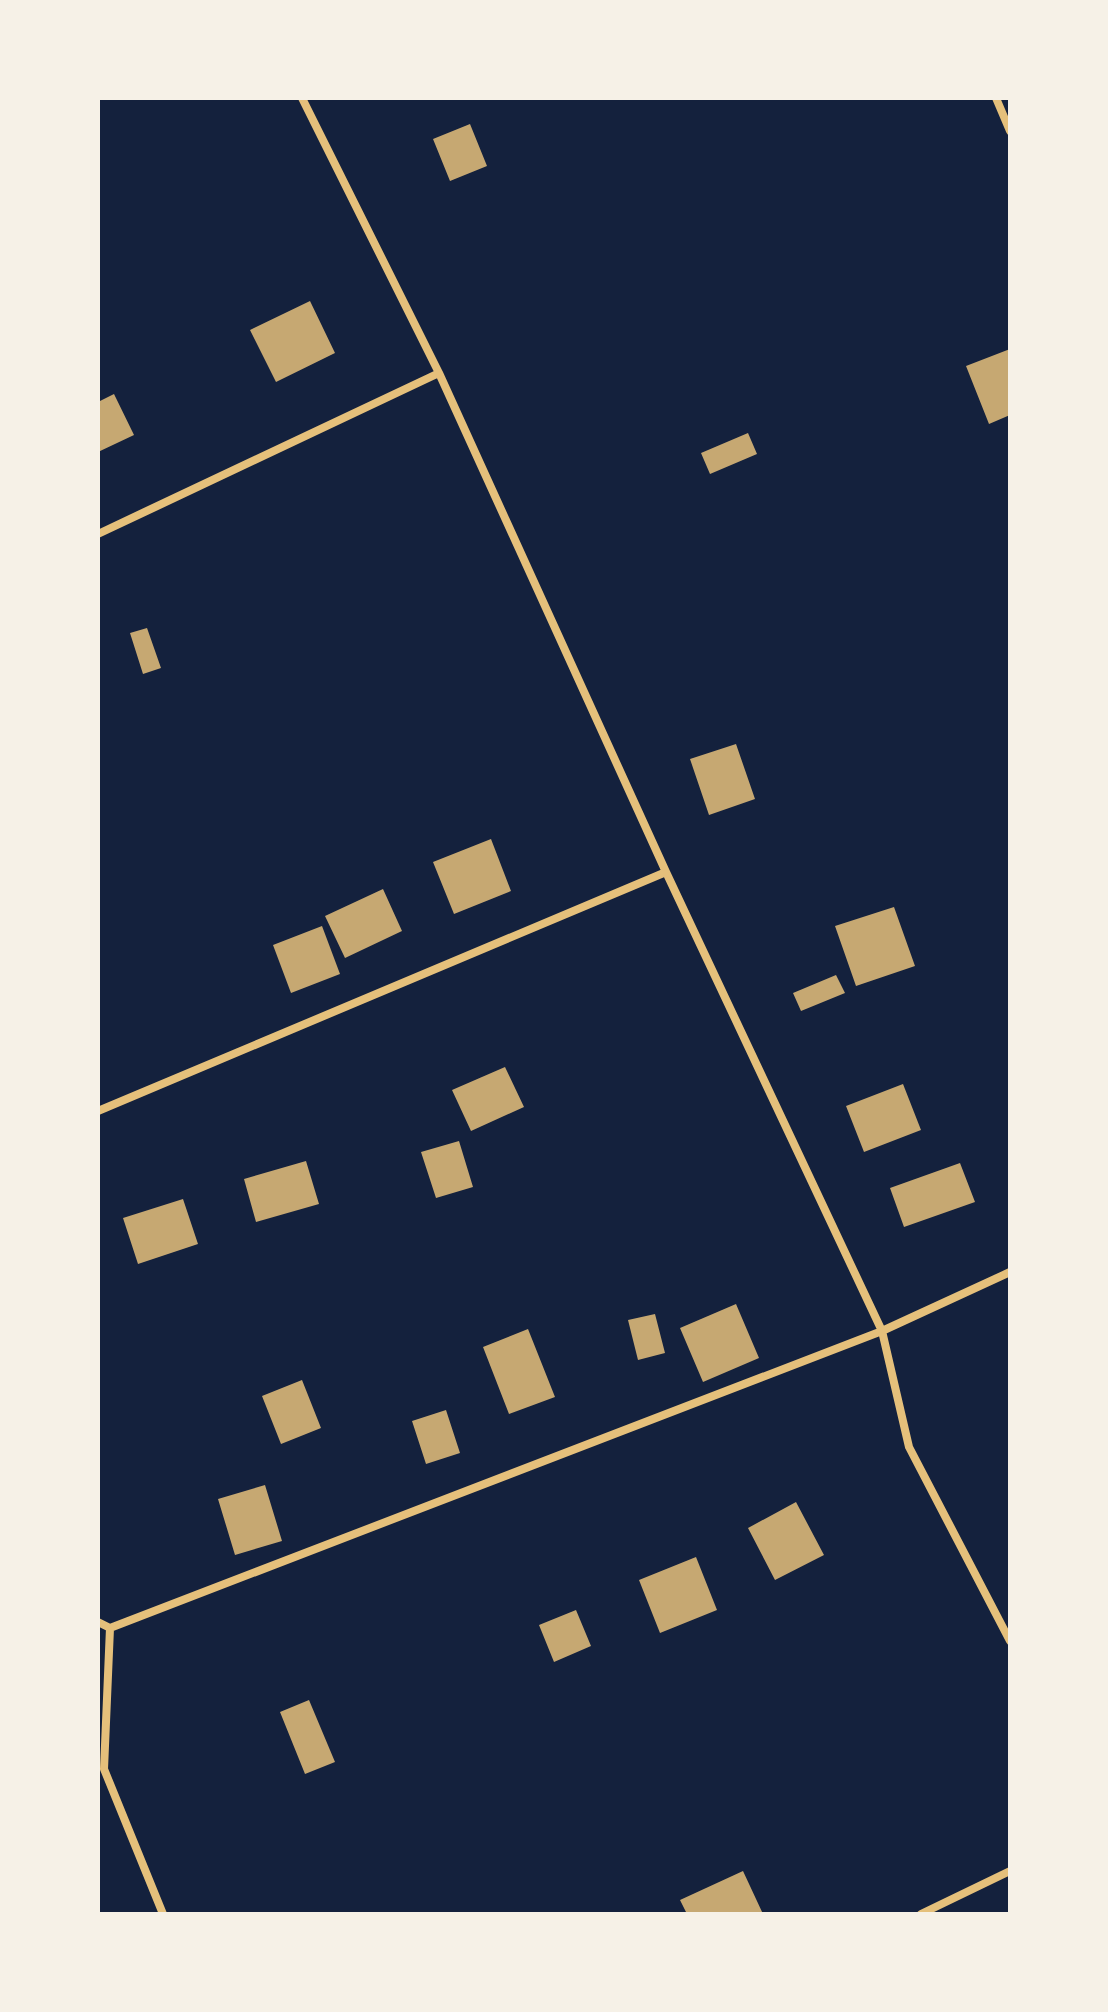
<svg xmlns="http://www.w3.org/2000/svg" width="1108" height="2012" font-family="'PT Sans',sans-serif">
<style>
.building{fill:#c6a872}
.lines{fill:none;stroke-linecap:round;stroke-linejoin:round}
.minor{stroke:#e5c07b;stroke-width:8}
</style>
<rect width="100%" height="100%" fill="#14213d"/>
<path class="building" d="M470 124 487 166 450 181 433 139Z
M310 301 335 353 276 382 250 330Z
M1010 349V415L989 424 966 366Z
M114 394 134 435 98 452V402Z
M748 433 757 454 710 474 701 453Z
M147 628 161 668 143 674 130 633Z
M736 744 755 799 709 815 690 759Z
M491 839 511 891 454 914 433 862Z
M383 889 402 931 345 958 325 916Z
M894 907 915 966 856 986 835 926Z
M322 926 340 974 291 993 273 945Z
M836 975 845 993 801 1011 793 993Z
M505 1067 524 1107 471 1131 452 1090Z
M903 1084 921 1130 864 1152 846 1106Z
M459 1141 473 1187 436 1198 421 1152Z
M306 1161 319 1204 256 1222 244 1179Z
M960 1163 975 1202 904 1227 890 1188Z
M183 1199 198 1244 138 1264 123 1218Z
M736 1304 759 1358 703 1382 680 1328Z
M655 1314 665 1353 638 1360 628 1320Z
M528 1329 555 1397 509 1414 483 1347Z
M302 1380 321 1428 281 1444 262 1396Z
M446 1410 460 1453 426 1464 412 1421Z
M265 1485 282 1541 235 1555 218 1499Z
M796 1502 824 1555 775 1580 748 1528Z
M696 1557 717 1610 660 1633 639 1580Z
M576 1610 591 1646 554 1662 539 1625Z
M309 1700 335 1762 305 1774 280 1712Z
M743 1871 763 1914H687L680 1900Z"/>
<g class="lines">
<path class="minor" d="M302 98 439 373 666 872 882 1331 909 1447 1010 1641
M996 98 1010 131
M98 534 439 373
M98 1111 666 872
M98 1622 110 1628
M110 1628 882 1331 1010 1272
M110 1628 104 1769 163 1914
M921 1914 1010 1871"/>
</g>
<rect width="1108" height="2012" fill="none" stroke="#f6f1e7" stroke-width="200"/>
</svg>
